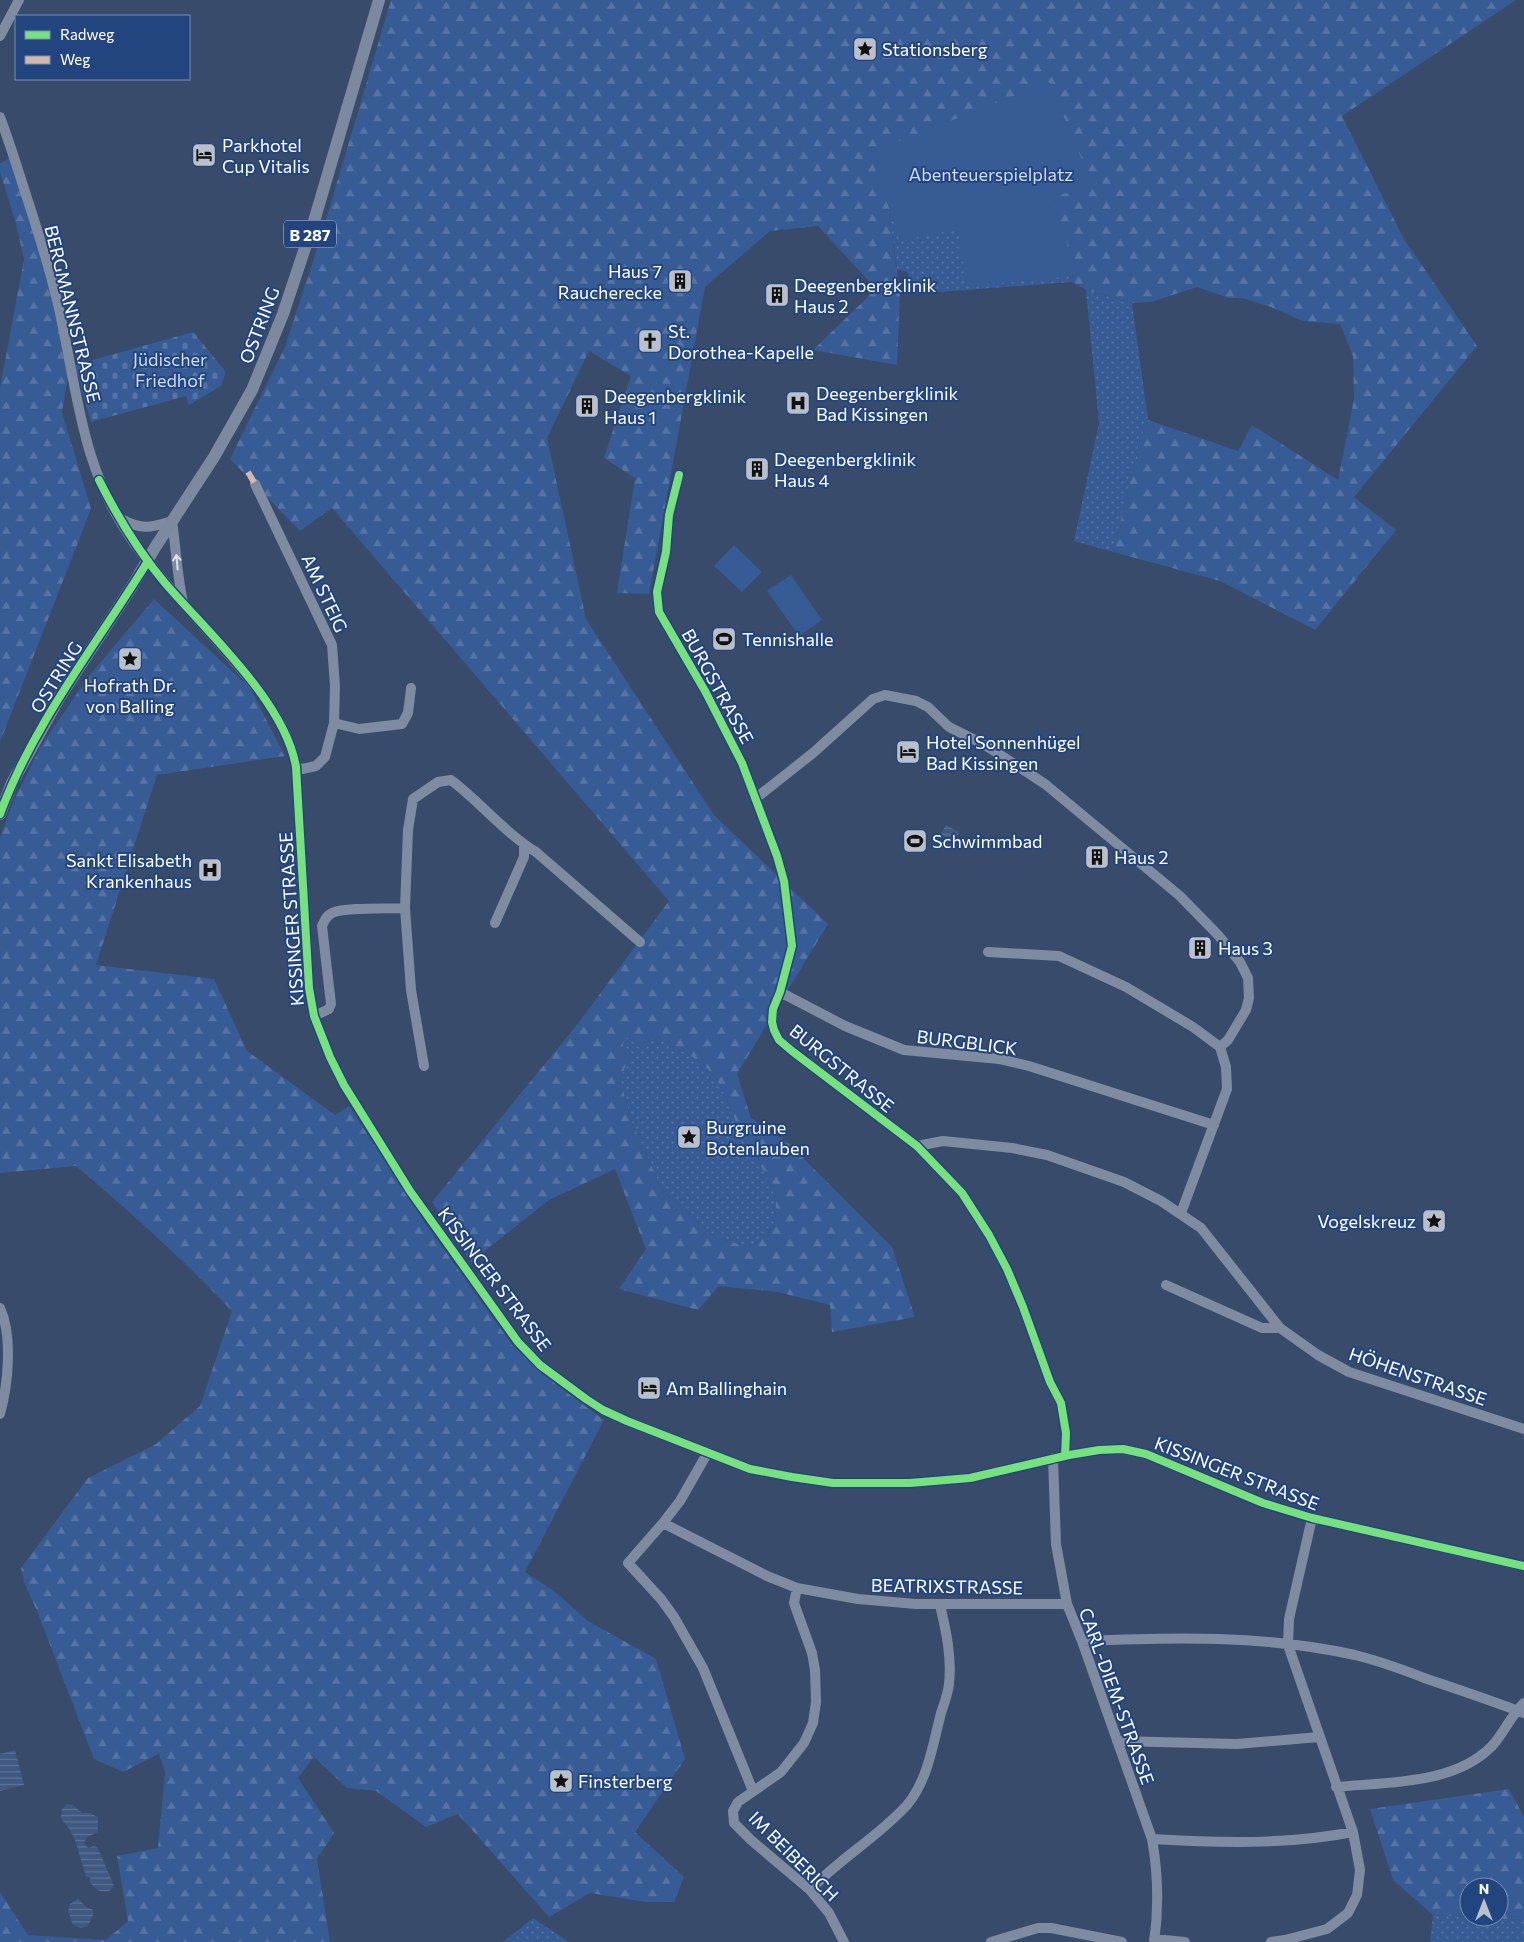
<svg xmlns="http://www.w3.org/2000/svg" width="1524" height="1942" font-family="Commissioner,sans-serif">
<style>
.grass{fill:url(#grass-dots)}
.forest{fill:url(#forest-firs);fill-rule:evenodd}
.cemetery{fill:url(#cemetery-stones)}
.green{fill:#375b95}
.water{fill:url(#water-rules)}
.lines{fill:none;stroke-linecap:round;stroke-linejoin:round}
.minor{stroke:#7e8ba0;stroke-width:10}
.major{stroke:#7c899f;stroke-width:12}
.quiet{stroke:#d1b7ad;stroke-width:6;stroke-dasharray:12 6;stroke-linecap:butt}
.cycleway-casing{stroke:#23457f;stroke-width:11}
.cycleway{stroke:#77e17e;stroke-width:8}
.oneway{stroke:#dfe2e7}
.labels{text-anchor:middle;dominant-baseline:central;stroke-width:4;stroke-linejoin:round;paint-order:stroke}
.shield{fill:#23457f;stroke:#bdc7d9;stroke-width:1}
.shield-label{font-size:16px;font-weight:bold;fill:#fff}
.poi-label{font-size:18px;fill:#fff;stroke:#23457f;text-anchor:start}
.park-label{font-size:18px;fill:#ccdcf5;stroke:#23457f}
.street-label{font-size:18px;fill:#fff;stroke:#23457f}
</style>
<defs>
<pattern id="grass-dots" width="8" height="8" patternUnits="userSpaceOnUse" patternTransform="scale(1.25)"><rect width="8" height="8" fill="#375b95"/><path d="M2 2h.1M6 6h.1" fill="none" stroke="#5574a5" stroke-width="1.8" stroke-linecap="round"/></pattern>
<pattern id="forest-firs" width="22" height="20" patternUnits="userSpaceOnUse" patternTransform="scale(1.25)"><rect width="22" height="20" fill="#375b95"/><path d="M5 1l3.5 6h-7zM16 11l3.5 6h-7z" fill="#5574a5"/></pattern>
<pattern id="cemetery-stones" width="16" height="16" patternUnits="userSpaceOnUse" patternTransform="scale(1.25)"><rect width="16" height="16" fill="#375b95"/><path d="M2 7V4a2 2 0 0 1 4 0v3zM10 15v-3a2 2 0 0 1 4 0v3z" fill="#5574a5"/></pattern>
<pattern id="water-rules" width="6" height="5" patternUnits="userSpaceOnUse" patternTransform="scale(1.25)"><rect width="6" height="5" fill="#405982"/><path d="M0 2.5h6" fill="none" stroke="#5d7295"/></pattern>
</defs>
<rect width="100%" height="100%" fill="#384b6a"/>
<path class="grass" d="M1033 175 1072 282 914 294 907 272 897 269 889 213 982 193Z
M1086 290 1132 303 1148 420 1140 440 1113 552 1074 541 1099 423Z
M623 1038H629L638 1046 656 1038C677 1048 699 1057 714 1076 724 1088 734 1119 742 1135 757 1163 794 1203 766 1235 762 1240 753 1244 747 1247L716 1237 662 1190 631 1120 620 1079 631 1054 623 1045Z
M1433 1915 1524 1920V1942H1430Z
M533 1918 569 1942H503Z"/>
<path class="forest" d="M391 0H1516L1342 116 1404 239 1477 346 1354 497 1396 530 1315 630 1220 581 1113 552 1140 440 1148 420 1238 451 1252 425 1338 480 1354 399 1353 356 1340 324 1303 321 1271 307 1242 298H1229L1197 287 1151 302 1132 303 1086 290 1072 282 1033 175 982 193 889 213 900 294 897 365 813 350 876 289 818 226 770 231 705 287 649 594 617 593 635 478 604 458 631 376 589 351 547 438 586 619 714 815 828 924 737 1074 751 1118 788 1143 892 1247 915 1317 832 1332 830 1305 778 1292 719 1286 698 1310 619 1289 646 1249 615 1169 549 1200 471 1262 432 1202 576 1026 669 901 332 508 300 531 230 459 285 347 320 240ZM623 1038H629L638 1046 656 1038C677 1048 699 1057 714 1076 724 1088 734 1119 742 1135 757 1163 794 1203 766 1235 762 1240 753 1244 747 1247L716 1237 662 1190 631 1120 620 1079 631 1054 623 1045Z
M10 158 46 272 68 376 62 412 91 509 0 742V388L24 259 16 224 0 172V163Z
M154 599 250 688 285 756 157 775 96 965 214 979 247 1051 335 1115 349 1106 425 1223 513 1346 557 1385 604 1420 525 1572 554 1591 588 1621 656 1659 685 1759 635 1832 684 1877 674 1902H646L590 1893 549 1917 458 1814 426 1827 376 1791 347 1788 314 1757 298 1778 334 1833 317 1859 330 1942H0V1892L28 1935 106 1940 128 1921 117 1856 158 1848 165 1772 159 1754 123 1772 94 1759 37 1611 24 1582 21 1568 88 1478 156 1444 200 1406 232 1311C183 1259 130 1212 76 1166L0 1173V838L14 800 41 746 89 676Z
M1509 1789 1524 1817V1920L1433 1915 1393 1880 1370 1809ZM1469 1887H1499V1917H1469Z"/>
<path class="cemetery" d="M193 332 226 372 221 386 189 405 186 396 91 422 75 365Z"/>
<path class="green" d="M1049 82 1094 188 1051 196 1078 276 966 286 958 229 901 241 869 153Z
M734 545 762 572 742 592 714 566Z
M791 575 822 620 799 636 767 591Z"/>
<path class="water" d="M946 825 959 832 954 842 940 835Z
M15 1750 24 1785 0 1791V1754Z
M67 1804 73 1805 82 1813H91L98 1818V1832L87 1837 84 1842 88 1848 94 1846 98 1848 114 1886 111 1890C101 1894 96 1890 90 1882V1878L86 1876 75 1840 70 1830 61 1818 62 1809Z
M78 1898 85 1906 93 1910 94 1913 88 1926 81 1928 73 1925 68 1911 70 1904Z"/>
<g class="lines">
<path class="minor" d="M0 36 19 0
M0 117C11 146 20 177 30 207 42 245 54 283 62 323 79 404 84 473 134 543 161 580 192 613 222 647 252 682 288 720 296 767L309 988 314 1016 330 1057 344 1085 410 1191 518 1342 540 1365 586 1399 603 1410 627 1421 750 1469 792 1477 833 1483H910L970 1478 1069 1455 1099 1450 1123 1449 1146 1454 1263 1503 1312 1518 1524 1566
M679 475 669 515 666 552 657 592 659 612 705 691 742 763 777 856 784 881 792 946 780 992 773 1009 772 1022 774 1030 779 1040 792 1051 917 1146 962 1193 989 1235 1007 1269 1023 1307 1050 1382 1061 1403 1066 1433 1065 1456
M255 484 332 645 335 686 334 723 325 757 316 766 302 769 296 767
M121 519C141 530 151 528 172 521 176 548 177 576 183 602
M334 723 359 729 402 724 408 713 411 688
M756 798 813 753 873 699 885 695 916 701 928 707 949 727 985 745 1045 784 1180 896 1218 935 1240 962 1248 978 1249 998 1246 1010 1228 1040 1220 1047
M495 923 524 857V844
M988 952 1059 956 1126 987 1193 1027 1220 1047 1226 1067 1227 1089 1181 1213
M780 992 845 1026 904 1050 999 1059 1029 1066 1214 1125
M314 1016 329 1009 331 1004 322 926C325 920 326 916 332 913 346 907 387 909 405 908
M424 1066 411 990 405 908 408 830 413 799 438 782 451 780C480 802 505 833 536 852L640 942
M917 1146 943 1141 1012 1148 1047 1155 1124 1182 1161 1201 1201 1228 1280 1328 1318 1355 1349 1372 1524 1429
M1166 1285 1262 1328H1280
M0 1308C13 1336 8 1385 0 1414
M708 1452 680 1501 663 1523 628 1563 661 1599 674 1617 703 1668 753 1791
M1053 1458 1056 1544 1067 1604 1082 1641 1152 1839C1158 1873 1159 1908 1154 1942
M663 1523 767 1576 797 1588 858 1599 916 1604H1067
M797 1588 794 1603 812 1653 815 1670 816 1702 813 1723 804 1743 781 1772 738 1802 733 1811 734 1823 751 1840 810 1890 829 1913 844 1942
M1082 1641C1173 1637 1265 1635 1355 1655 1379 1661 1404 1670 1427 1679 1460 1690 1492 1701 1524 1713
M1117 1741 1237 1744 1319 1737
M1336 1787C1387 1782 1454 1785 1492 1746 1504 1733 1511 1715 1524 1703
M1152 1839C1218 1843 1287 1845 1353 1832
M810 1890C839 1859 878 1837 907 1805 928 1780 933 1744 941 1713 944 1704 948 1694 949 1684 952 1658 946 1630 940 1605
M1154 1939 1185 1942
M991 1942 1038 1928H1051L1122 1942
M1271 1942 1285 1940 1327 1929 1348 1913 1357 1895 1360 1870 1353 1832 1288 1645 1289 1619 1312 1518"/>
<path class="major" d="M0 814 12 783 59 698 131 588 156 546 214 457 252 390 283 314 315 218 379 0"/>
<path class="quiet" d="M248 472 255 484"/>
<defs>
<path id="cycleway" d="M679 475 669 515 666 552 657 592 659 612 705 691 742 763 777 856 784 881 792 946 780 992 773 1009 772 1022 774 1030 779 1040 792 1051 917 1146 962 1193 989 1235 1007 1269 1023 1307 1050 1382 1061 1403 1066 1433 1065 1456
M99 480C117 516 138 551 165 583 207 632 285 702 296 767L309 988 314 1016 330 1057 344 1085 410 1191 518 1342 540 1365 586 1399 603 1410 627 1421 750 1469 792 1477 833 1483H910L970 1478 1069 1455 1099 1450 1123 1449 1146 1454 1263 1503 1312 1518 1524 1566
M0 814C34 722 97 644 148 561"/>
</defs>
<use href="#cycleway" class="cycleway-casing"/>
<use href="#cycleway" class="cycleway"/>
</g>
<defs><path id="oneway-shaft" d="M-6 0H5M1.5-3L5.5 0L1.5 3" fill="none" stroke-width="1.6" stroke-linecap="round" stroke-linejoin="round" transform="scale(1.25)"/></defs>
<use class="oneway" href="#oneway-shaft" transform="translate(177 562) rotate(-95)"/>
<defs>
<symbol id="sight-square" viewBox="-11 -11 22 22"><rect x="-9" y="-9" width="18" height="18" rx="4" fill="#b9c0cb" stroke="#23457f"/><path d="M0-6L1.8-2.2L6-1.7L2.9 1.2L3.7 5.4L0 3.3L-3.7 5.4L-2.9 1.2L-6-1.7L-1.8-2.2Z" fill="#111"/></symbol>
<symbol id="hotel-square" viewBox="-11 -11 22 22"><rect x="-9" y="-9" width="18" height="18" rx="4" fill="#b9c0cb" stroke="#23457f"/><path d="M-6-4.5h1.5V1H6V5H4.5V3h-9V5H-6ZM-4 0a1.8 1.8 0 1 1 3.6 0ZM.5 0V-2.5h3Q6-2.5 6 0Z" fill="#111"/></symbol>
<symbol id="building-square" viewBox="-11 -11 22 22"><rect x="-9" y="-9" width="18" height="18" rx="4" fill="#b9c0cb" stroke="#23457f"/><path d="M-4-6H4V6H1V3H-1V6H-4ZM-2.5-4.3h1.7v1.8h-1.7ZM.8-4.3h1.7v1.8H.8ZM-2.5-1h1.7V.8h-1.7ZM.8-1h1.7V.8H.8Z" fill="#111"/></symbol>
<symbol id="church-square" viewBox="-11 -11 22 22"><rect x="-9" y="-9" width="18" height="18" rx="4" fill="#b9c0cb" stroke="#23457f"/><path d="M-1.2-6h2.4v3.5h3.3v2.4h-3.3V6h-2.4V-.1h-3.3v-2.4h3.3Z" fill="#111"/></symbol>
<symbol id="hospital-square" viewBox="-11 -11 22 22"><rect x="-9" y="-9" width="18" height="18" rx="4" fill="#b9c0cb" stroke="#23457f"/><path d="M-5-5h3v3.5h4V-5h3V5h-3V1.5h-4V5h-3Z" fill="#111"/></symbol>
<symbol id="stadium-square" viewBox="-11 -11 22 22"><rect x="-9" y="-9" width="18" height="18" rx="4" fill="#b9c0cb" stroke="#23457f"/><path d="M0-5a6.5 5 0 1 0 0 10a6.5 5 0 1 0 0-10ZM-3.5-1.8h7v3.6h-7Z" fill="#111"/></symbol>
</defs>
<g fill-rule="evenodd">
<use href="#sight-square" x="851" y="35" width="28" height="28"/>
<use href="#hotel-square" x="190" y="141" width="28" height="28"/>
<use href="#building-square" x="666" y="267" width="28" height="28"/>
<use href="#building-square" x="763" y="281" width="28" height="28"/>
<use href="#church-square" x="636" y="327" width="28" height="28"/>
<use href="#hospital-square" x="784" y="389" width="28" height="28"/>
<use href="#building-square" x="573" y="392" width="28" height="28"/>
<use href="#building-square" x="743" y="455" width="28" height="28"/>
<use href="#stadium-square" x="710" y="625" width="28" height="28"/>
<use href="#sight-square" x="116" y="645" width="28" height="28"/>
<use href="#hotel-square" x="894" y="738" width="28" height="28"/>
<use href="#stadium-square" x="901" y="827" width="28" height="28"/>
<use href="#building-square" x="1083" y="843" width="28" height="28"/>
<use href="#hospital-square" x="196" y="856" width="28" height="28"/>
<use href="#building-square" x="1186" y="934" width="28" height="28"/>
<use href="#sight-square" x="675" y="1123" width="28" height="28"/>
<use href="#sight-square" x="1420" y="1207" width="28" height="28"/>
<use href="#hotel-square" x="635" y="1374" width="28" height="28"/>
<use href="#sight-square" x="547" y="1767" width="28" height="28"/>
</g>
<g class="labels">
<rect class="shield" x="284" y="220.5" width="52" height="27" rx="4"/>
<g class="shield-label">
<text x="310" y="234">B 287</text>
</g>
<g class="poi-label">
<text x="882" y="49">Stationsberg</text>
<text x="222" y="145">Parkhotel<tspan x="222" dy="21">Cup Vitalis</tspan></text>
<text x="662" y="271" text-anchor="end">Haus 7<tspan x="662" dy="21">Raucherecke</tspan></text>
<text x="794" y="285">Deegenbergklinik<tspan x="794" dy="21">Haus 2</tspan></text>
<text x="668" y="331">St.<tspan x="668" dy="21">Dorothea-Kapelle</tspan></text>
<text x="816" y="393">Deegenbergklinik<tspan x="816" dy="21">Bad Kissingen</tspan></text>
<text x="604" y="396">Deegenbergklinik<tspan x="604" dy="21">Haus 1</tspan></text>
<text x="774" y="459">Deegenbergklinik<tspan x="774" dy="21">Haus 4</tspan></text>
<text x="742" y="639">Tennishalle</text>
<text x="130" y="685" text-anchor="middle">Hofrath Dr.<tspan x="130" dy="21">von Balling</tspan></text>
<text x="926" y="742">Hotel Sonnenhügel<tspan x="926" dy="21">Bad Kissingen</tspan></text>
<text x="932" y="841">Schwimmbad</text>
<text x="1114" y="857">Haus 2</text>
<text x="192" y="860" text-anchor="end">Sankt Elisabeth<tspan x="192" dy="21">Krankenhaus</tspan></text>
<text x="1218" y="948">Haus 3</text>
<text x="706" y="1127">Burgruine<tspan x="706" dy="21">Botenlauben</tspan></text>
<text x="1416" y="1221" text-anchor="end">Vogelskreuz</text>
<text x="666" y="1388">Am Ballinghain</text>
<text x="578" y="1781">Finsterberg</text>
</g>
<g class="park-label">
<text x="991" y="174">Abenteuerspielplatz</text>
<text x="170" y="359">Jüdischer<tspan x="170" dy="21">Friedhof</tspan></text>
</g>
<g class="street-label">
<text transform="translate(73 314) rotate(76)">BERGMANNSTRASSE</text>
<text transform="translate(259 325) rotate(-69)">OSTRING</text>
<text transform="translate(325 593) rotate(65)">AM STEIG</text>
<text transform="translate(56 677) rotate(-58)">OSTRING</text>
<text transform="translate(718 686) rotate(61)">BURGSTRASSE</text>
<text transform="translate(291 919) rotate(-94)">KISSINGER STRASSE</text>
<text transform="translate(967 1042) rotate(7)">BURGBLICK</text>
<text transform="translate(842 1068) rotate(39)">BURGSTRASSE</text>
<text transform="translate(495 1279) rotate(53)">KISSINGER STRASSE</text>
<text transform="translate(1418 1376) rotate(19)">HÖHENSTRASSE</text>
<text transform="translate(1237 1473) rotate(21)">KISSINGER STRASSE</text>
<text transform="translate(947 1586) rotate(1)">BEATRIXSTRASSE</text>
<text transform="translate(1117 1696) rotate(70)">CARL-DIEM-STRASSE</text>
<text transform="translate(794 1856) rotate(45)">IM BEIBERICH</text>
</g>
</g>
<rect x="15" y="15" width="175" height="65" fill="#23457f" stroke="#7b8fb2"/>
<rect x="25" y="31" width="25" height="8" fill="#77e17e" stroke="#7b8fb2"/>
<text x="60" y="40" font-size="15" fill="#ffffff">Radweg</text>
<rect x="25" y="56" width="25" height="8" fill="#d1b7ad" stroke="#7b8fb2"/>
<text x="60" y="65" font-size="15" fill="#ffffff">Weg</text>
<g transform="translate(1484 1902)"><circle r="24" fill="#23457f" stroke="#7b8fb2"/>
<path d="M0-4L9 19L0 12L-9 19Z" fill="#b9c0cb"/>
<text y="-8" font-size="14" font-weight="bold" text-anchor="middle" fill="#ffffff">N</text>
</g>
</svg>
